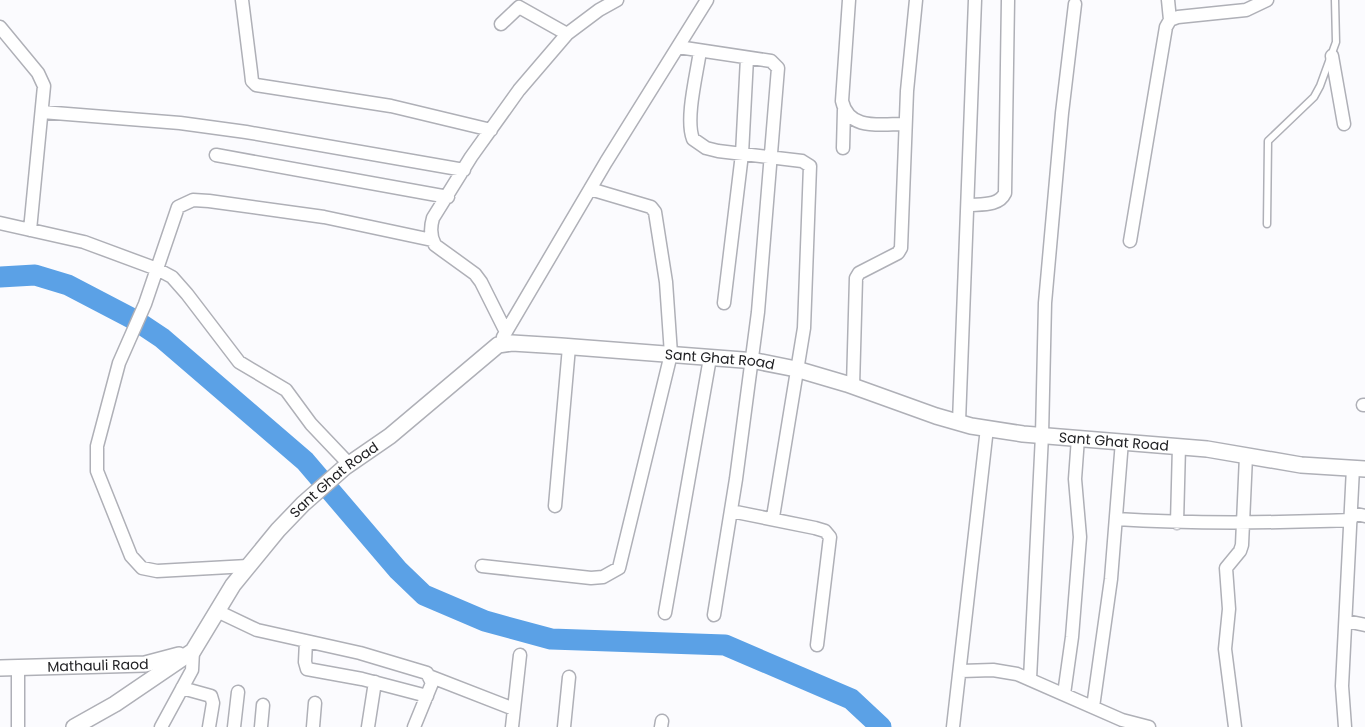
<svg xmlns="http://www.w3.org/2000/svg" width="1365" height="727" font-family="Poppins,sans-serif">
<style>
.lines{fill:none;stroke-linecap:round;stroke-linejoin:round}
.river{stroke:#5ba1e6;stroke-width:21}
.service-casing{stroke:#afb0b7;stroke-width:9}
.minor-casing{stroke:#afb0b7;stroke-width:15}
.tertiary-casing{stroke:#afb0b7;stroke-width:18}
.service{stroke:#fff;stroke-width:6}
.minor{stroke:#fff;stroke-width:12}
.tertiary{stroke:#fff;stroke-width:15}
.labels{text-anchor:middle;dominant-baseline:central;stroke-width:4.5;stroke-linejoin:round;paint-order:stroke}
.street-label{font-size:14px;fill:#212124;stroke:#fff}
</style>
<rect width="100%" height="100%" fill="#fbfbfe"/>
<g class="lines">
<path class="river" d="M0 277 35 275 68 285 135 320 162 338 305 461 398 570 424 595 485 621 551 639 725 645 851 699 881 727"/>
<defs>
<path id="service" d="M1267 224 1268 141 1314 97 1320 86 1336 42 1335 0"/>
<path id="minor" d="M242 0 251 72 252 81 256 85 391 106 491 130
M849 0 842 101C849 131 880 124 905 124
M1168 0 1170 20
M501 24 519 7 567 34
M0 27 38 73 44 86 30 230
M678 47 771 61 778 68 758 312 736 479 714 615
M700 51C697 73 685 119 693 139L706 148 718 151 802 161 810 166 804 328 773 517
M1332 56 1344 124
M42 112 180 123 246 132 464 170
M843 148 844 110
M216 155 448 197
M969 205C982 204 999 206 1005 193L1008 0
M0 223 84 242 157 269 172 277 187 294 239 362 286 390 311 424 349 464
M1130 241 1166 27 1170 20 1178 17 1246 10 1267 0
M724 303 742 154 747 58
M506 332 481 282 475 274 435 245C430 236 430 228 433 218L471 157 519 90 567 34 599 10 617 0
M503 337 606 162 707 0
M853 386 856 278 859 273 898 253 901 248 907 91 916 0
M1363 405H1365
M959 422 975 0
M555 506 569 347
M731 511 815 528 825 531 830 537 817 645
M1351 513 1365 516
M1116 519C1194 524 1272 523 1351 520
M1177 523 1179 446
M248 566 157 571 142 568 131 556 97 471V446L119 363 145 304 178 207 193 200 209 201 324 217 432 240
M482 566 591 578 603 577 619 568 671 354 666 282 655 212 651 207 590 189
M217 611 257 630 360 653 427 673 432 683 414 727
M665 613 710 358
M1346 621 1365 625
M306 641 305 662 307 669 362 679 427 696
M961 671 993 670 1017 674 1122 720 1149 727
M429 676 514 709
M1030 679 1042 435 1045 303 1062 113 1075 4
M182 688 211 696 213 703 209 727
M1064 694 1072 637 1080 537 1075 479 1078 438
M1093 707 1111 579 1122 441
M18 727V667
M161 727 192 670 193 651
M234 727 238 692
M261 727 263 705
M313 727 315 703
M368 727 375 682
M512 727 520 655
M564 727 569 677
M661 727 662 721
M953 727 987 428
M1235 727 1225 649 1229 609 1226 568 1240 551 1242 545 1246 456
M1345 727 1342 686 1353 468"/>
<g id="tertiary">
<path id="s1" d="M0 668 145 664 179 655"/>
<path id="s2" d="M74 727 115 704 193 651 233 585 278 530 303 504 345 467 390 436 498 345 512 343 561 346 756 361 796 369 847 384 936 416 971 426 1023 434 1207 449 1301 465 1365 469"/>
</g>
</defs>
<use href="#service" class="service-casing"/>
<use href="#minor" class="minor-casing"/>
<use href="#tertiary" class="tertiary-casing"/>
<use href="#service" class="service"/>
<use href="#minor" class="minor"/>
<use href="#tertiary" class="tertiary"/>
</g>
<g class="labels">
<g class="street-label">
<text stroke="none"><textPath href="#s2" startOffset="800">Sant Ghat Road</textPath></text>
<text stroke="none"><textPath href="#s2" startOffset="1205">Sant Ghat Road</textPath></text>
<text stroke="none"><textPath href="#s2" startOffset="365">Sant Ghat Road</textPath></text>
<text stroke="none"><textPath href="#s1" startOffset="98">Mathauli Raod</textPath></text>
</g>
</g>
</svg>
